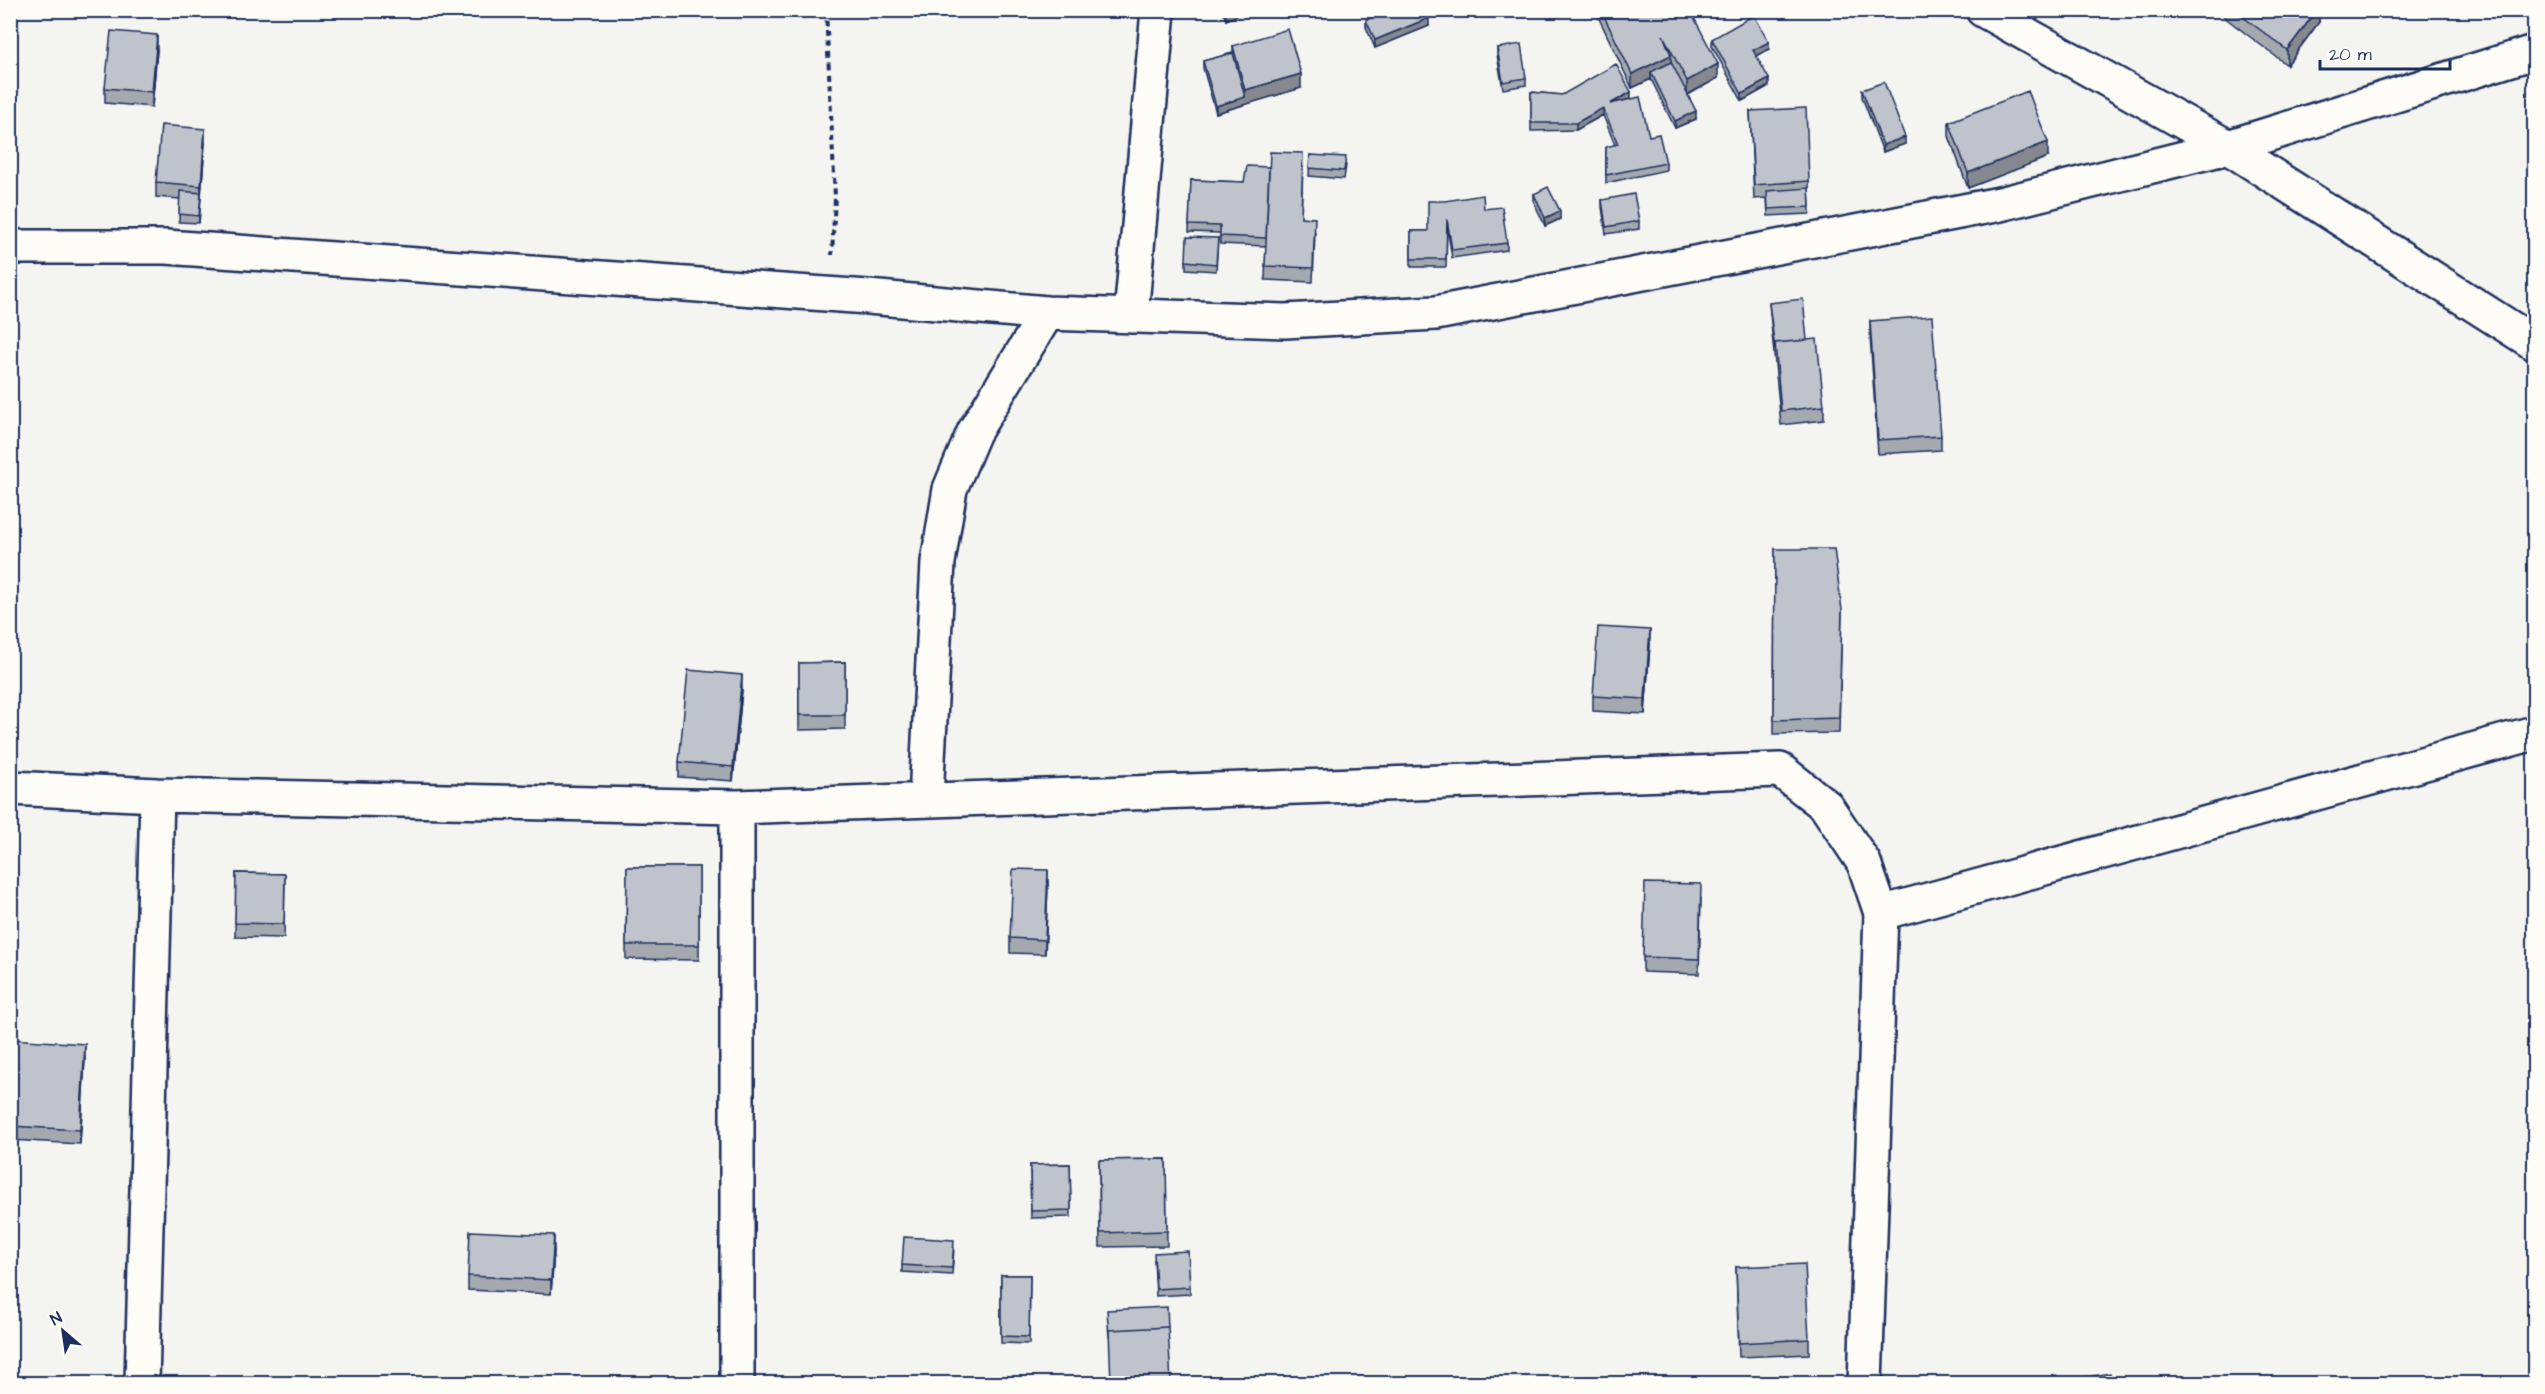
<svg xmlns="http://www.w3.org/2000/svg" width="2545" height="1394" font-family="'Architects Daughter',sans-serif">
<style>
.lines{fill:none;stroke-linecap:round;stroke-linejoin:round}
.minor-casing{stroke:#1b2f5e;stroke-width:38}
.path{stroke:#1b2f5e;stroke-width:4;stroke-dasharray:6 4.5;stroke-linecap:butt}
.minor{stroke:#fdfcf7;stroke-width:33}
.wall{fill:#a4a8af;stroke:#1b2f5e;stroke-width:1.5}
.shaded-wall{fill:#86888f;stroke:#1b2f5e;stroke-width:1.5}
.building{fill:#bfc3cc;stroke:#1b2f5e;stroke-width:1.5}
</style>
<rect width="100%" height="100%" fill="#f4f4f1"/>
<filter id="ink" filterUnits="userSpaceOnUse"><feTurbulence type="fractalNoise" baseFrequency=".0167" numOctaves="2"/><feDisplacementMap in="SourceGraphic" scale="12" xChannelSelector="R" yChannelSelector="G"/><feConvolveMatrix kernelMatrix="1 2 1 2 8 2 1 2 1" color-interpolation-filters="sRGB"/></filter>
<g filter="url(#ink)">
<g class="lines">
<defs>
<path id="minor" d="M1983 10 2228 147 2534 343
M10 247H166L868 297 1047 313 1285 321 1436 313 2000 204 2228 147 2534 52
M1131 316 1158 10
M10 788 157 795 737 807 1780 770 1826 806 1864 863 1881 913 1865 1384
M926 799 938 562 950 489 974 432 1047 313
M1881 913 2534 733
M142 1384 157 795
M737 1384V807"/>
</defs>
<use href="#minor" class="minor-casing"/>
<path class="path" d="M826 10 835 197 832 255"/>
<use href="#minor" class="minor"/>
</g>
<path class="wall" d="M1222 10H1250L1226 20Z
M1366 10H1426L1429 26 1375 48 1366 27V20L1370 19Z
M1595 10H1690L1718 78 1688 95 1696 119 1675 128 1651 79 1632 88Z
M2224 10H2319V22L2287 65 2224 17Z
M1712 39 1769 49 1757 56 1769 86 1742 101 1712 46Z
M1233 46 1301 88 1216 113 1203 68V61L1233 53Z
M1497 48 1526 78V85L1503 89 1497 55Z
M157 50 152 107 105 103V88Z
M1862 90 1905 144 1883 152 1862 97Z
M1531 92 1562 95 1631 99 1649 136 1666 163V170L1606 183V147L1615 145 1603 115 1576 130 1531 131Z
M1750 111 1809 181 1810 214 1768 216 1767 198 1754 199Z
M1949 122 2048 157 1968 188 1949 136Z
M205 143 199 223 179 222 180 199 156 197V182Z
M1310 155 1346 165 1344 179 1309 176Z
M1269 167H1303L1301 217 1315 232 1313 282 1265 280 1266 246 1220 244V233L1189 232 1191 180 1244 182Z
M1534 194 1560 219 1545 226 1534 202Z
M1602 200 1639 221V229L1606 234 1602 207Z
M1484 209 1507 243V250L1452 258 1447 226 1446 267H1411V231H1428Z
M1218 238 1216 271 1186 269V261Z
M1769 303 1807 340 1824 406V420L1781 425Z
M1870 321 1941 436V450L1878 454 1870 335Z
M1775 549 1842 610 1839 733 1774 734Z
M1650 644 1645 714 1593 711V696Z
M845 662V729L799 730V663Z
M742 690 733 781 679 777V762Z
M627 867H699V960L626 959Z
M236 873 285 874 284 938 235 937Z
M1048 885 1045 954 1010 953V938Z
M1701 899 1699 974 1643 972V957Z
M10 1039 85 1058 80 1144 10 1140Z
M1166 1159 1167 1246 1100 1247 1099 1160Z
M1070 1164 1071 1217 1031 1218 1030 1165Z
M954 1248 952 1275 902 1272V1265Z
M554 1250 551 1294 468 1290V1276Z
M1154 1260 1190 1287V1294L1156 1296Z
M1736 1267 1809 1339V1354L1739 1357Z
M1001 1275H1030L1029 1344 1001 1343Z"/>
<path class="shaded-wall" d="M1231 10H1250L1226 20V12Z
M2317 10H2319V22L2287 65V50Z
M1429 18V26L1375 48V40Z
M157 35V50L152 107V92Z
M1769 42V49L1753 58V50Z
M1671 55V69L1651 72V79L1632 88V74Z
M1718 64V78L1687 95V81Z
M1301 74V88L1216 113V106L1245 97V90Z
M1769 79V86L1742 101V94Z
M1631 92V99L1610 104Z
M1603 108V115L1576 130V123Z
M1696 111V119L1675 128V121Z
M205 129V143L199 223V216Z
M1905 137V144L1883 152V145Z
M2048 142V157L1968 188V173Z
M1560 211V219L1545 226V218Z
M1650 630V644L1645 714V699Z
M742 675V690L733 781V767Z
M1048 870V885L1045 954V940Z
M85 1044V1058L80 1144V1130Z
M554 1235V1250L551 1294V1280Z"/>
<path class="building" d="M1369 10H1426L1429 18 1375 40 1366 20 1373 17Z
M1601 10H1690L1718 64 1687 81 1663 35 1671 55 1632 74Z
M2234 10H2317L2287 50Z
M1754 15 1769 42 1753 50 1769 79 1742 94 1712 39Z
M1288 29 1301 74 1245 90 1233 46Z
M111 31 157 35 152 92 105 88Z
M1521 44 1526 78 1503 82 1497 48Z
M1233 53 1245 97 1216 106 1203 61Z
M1671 62 1696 111 1675 121 1651 72Z
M1616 64 1631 92 1610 104 1640 97 1649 136 1659 134 1666 163 1606 175V147L1618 144 1603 108 1576 123H1531V92L1562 95Z
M1884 82 1905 137 1883 145 1862 90Z
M2028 91 2048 142 1968 173 1949 122Z
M1806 108 1809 181 1754 185 1750 111Z
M161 125 205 129 201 186 156 182Z
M1270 152 1303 153 1301 217 1315 218 1313 268 1265 266Z
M1310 155 1346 157 1344 171 1309 168Z
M1247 166 1269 167 1266 238 1220 236V226L1189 225 1191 180 1244 182Z
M1548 187 1560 211 1545 218 1534 194Z
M1809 188 1810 207 1768 209 1767 191Z
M180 191 201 193 199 216 179 214Z
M1634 194 1639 221 1606 227 1602 200Z
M1483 195 1484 209 1502 207 1507 243 1452 250 1447 219 1446 259H1411V231H1428V201H1445Z
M1187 237 1218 238 1216 264 1186 261Z
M1803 299 1807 340 1775 343V350L1769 303Z
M1932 316 1941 436 1878 440 1870 321Z
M1817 339 1824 406 1781 411 1775 343Z
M1775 549H1834L1842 610 1839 718 1774 720Z
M1598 627 1650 630 1645 699 1593 696Z
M845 662V715H799V663Z
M688 670 742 675 733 767 679 762Z
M627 867H699V945H626Z
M1013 869 1048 870 1045 940 1010 938Z
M236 873 285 874 284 924 235 923Z
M1645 883 1701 884 1699 959 1643 957Z
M10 1039 85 1044 80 1130 10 1126Z
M1166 1159 1167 1231 1100 1233 1099 1160Z
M1070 1164 1071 1210 1031 1211 1030 1165Z
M470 1231 554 1235 551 1280 468 1276Z
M904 1237 954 1240 952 1268 902 1265Z
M1188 1251 1190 1287 1156 1289 1154 1253Z
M1805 1264 1809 1339 1739 1343 1736 1267Z
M1001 1275H1030L1029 1337 1001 1336Z
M1167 1307 1168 1327 1109 1330V1337L1107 1310Z
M1168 1327 1171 1383H1111L1109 1330Z
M2110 1373 2112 1383H2053Z"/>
</g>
<rect width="2545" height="1394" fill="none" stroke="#fdfcf7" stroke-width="36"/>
<rect x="18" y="18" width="2509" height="1358" fill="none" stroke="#1b2f5e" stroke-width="2" filter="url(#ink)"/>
<g transform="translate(63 1331) rotate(331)" stroke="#fdfcf7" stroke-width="4.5" paint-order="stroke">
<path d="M0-4.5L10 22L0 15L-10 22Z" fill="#1b2f5e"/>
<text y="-9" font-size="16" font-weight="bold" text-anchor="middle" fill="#1b2f5e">N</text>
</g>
<path d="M2320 60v9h130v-9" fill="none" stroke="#1b2f5e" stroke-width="3"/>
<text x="2329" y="60" font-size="18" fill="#1b2f5e" stroke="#fdfcf7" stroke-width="4.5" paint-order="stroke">20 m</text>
</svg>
